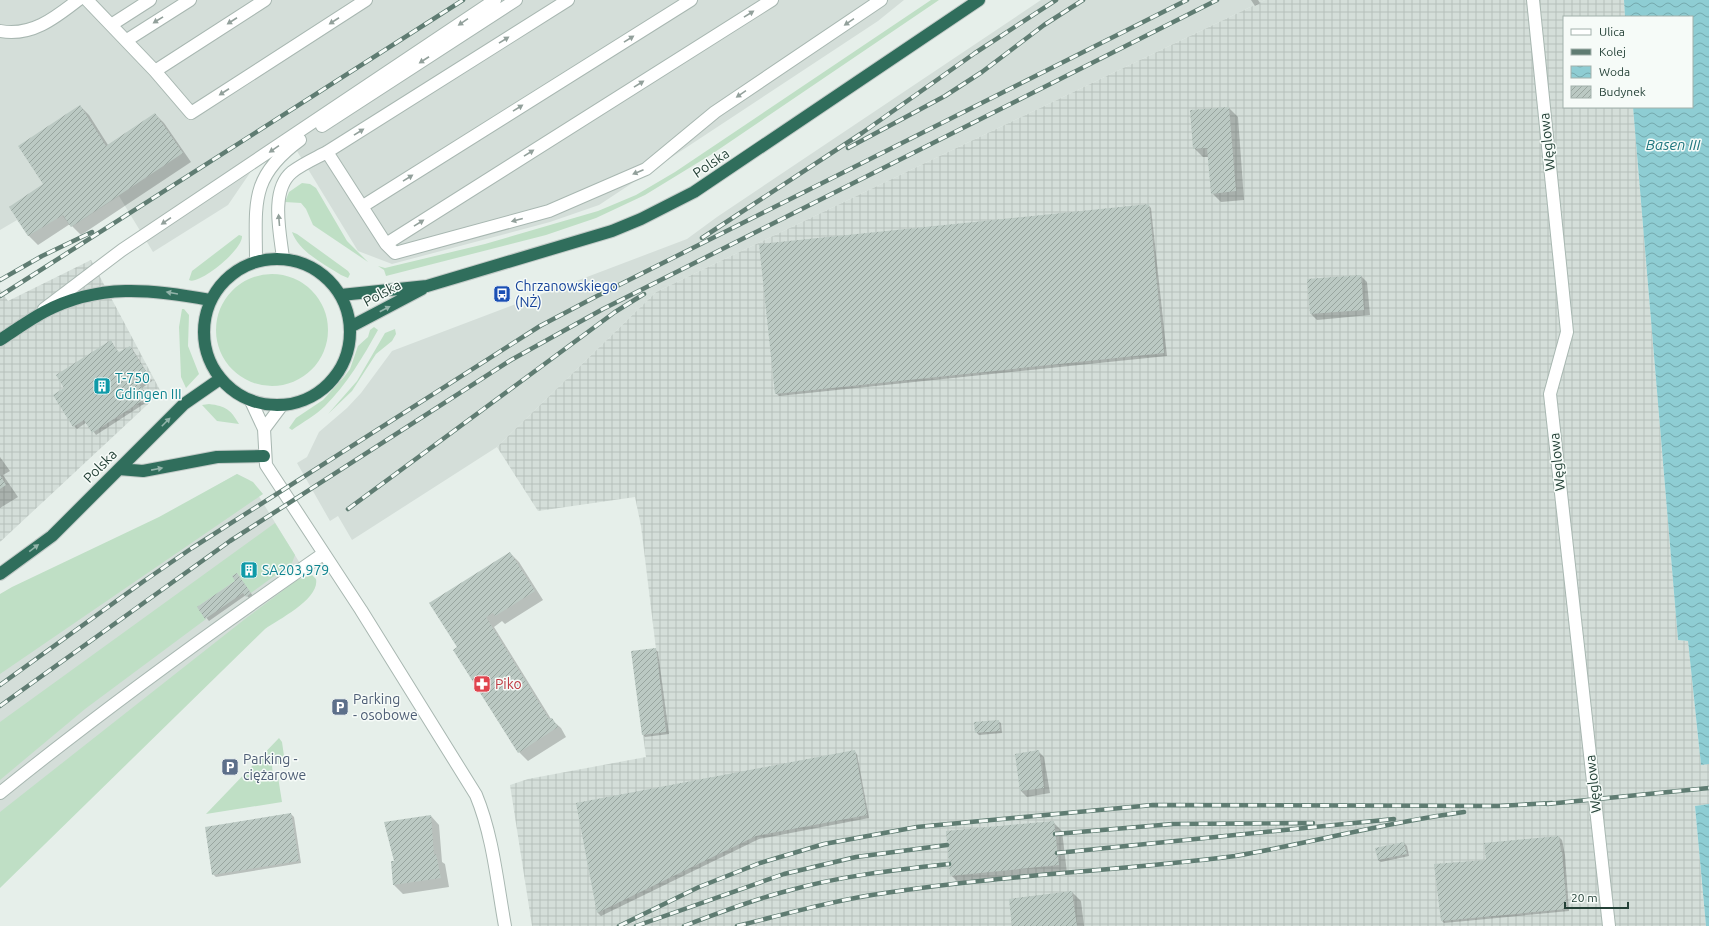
<svg xmlns="http://www.w3.org/2000/svg" width="1709" height="926" font-family="Ubuntu,sans-serif">
<style>
.built{fill:#d4ded9}
.industrial{fill:url(#industrial-grid)}
.grass{fill:#bfdfc5}
.water{fill:url(#water-waves)}
.shadow{fill:#0003}
.building{fill:url(#building-hatch)}
.lines{fill:none;stroke-linecap:round;stroke-linejoin:round}
.minor-casing{stroke:#a8b7b1;stroke-width:14}
.highway-casing{stroke:#c2cac7;stroke-width:14}
.minor{stroke:#fff;stroke-width:12}
.highway{stroke:#306e5c;stroke-width:12}
.rail-casing{stroke:#5f7c72;stroke-width:4.5}
.rail{stroke:#f6fbf8;stroke-width:3;stroke-dasharray:9;stroke-linecap:butt}
.oneway{fill:#92a09b}
.oneway2{fill:#93b4aa}
.labels{text-anchor:middle;dominant-baseline:central;stroke-width:3;stroke-linejoin:round;paint-order:stroke}
.street-label{font-size:14px;fill:#244137;stroke:#f6fbf8}
.transit-label{font-size:14px;fill:#164399;stroke:#f6fbf8;text-anchor:start}
.culture-label{font-size:14px;fill:#0d838f;stroke:#f6fbf8;text-anchor:start}
.health-label{font-size:14px;fill:#be3a42;stroke:#f6fbf8;text-anchor:start}
.service-label{font-size:14px;fill:#4e5e75;stroke:#f6fbf8;text-anchor:start}
.water-label{font-size:15px;font-style:italic;fill:#1d757e;stroke:#f6fbf8}
</style>
<defs>
<pattern id="industrial-grid" width="8" height="8" patternUnits="userSpaceOnUse"><rect width="8" height="8" fill="#d4ded9"/><path d="M0 4h8M4 0v8" fill="none" stroke="#b6c0bb"/></pattern>
<pattern id="water-waves" width="16" height="10" patternUnits="userSpaceOnUse"><rect width="16" height="10" fill="#8ecdd3"/><path d="M0 5q4-4 8 0t8 0" fill="none" stroke="#74a8ac"/></pattern>
<pattern id="building-hatch" width="6" height="6" patternUnits="userSpaceOnUse"><rect width="6" height="6" fill="#bbc9c3"/><path d="M-1 1l2-2M0 6l6-6M5 7l2-2" fill="none" stroke="#98a59f"/></pattern>
</defs>
<rect width="100%" height="100%" fill="#e6efea"/>
<path class="built" d="M0 0H904L878 21 599 205 550 222 392 264 358 251 289 138 256 164 228 205 153 252 119 196 71 227 62 215 28 236 17 220 0 230Z
M1041 0H1265L656 292 497 447 352 540 338 516 330 521 297 463 307 457 319 432 347 408 361 393 392 351 687 239 717 217Z
M237 474 249 480 312 583 256 637 0 871V610Z"/>
<path class="industrial" d="M1265 0H1624L1625 17H1564V107H1633L1678 640 1688 641 1701 765 1709 764V804L1695 806 1706 926H532L510 785 528 779 646 757 643 735 666 731 641 526 635 497 538 511 497 447 656 292Z
M91 260 161 392 0 542V289L8 301Z"/>
<path class="grass" d="M931 0H939L712 154 645 195 596 218 546 235 386 276 384 270 378 266 385 268 485 244 598 211 636 195 675 172Z
M302 183 310 184 316 188 347 241 368 262 313 225 306 209 301 203 285 202 289 192Z
M292 232 297 234 348 271 350 274 348 278 341 275C324 264 299 252 292 232Z
M239 235 242 236C243 250 198 286 189 280L192 271Z
M216 330a56 56 0 1 1 112 0a56 56 0 1 1-112 0Z
M182 309H184L189 315 188 346 199 374 186 388 181 377 179 327Z
M374 327 378 330C363 357 347 384 325 406 316 415 303 422 292 430L289 428 296 418 323 400 344 377 350 369 358 346 368 337 370 330Z
M395 329 396 334 392 341 376 354 352 391 328 414 357 381 385 333Z
M209 404C226 406 231 410 239 424L217 421 202 405Z
M237 474 253 482 263 494 0 674V594L12 587 159 517Z
M275 523 295 555 292 563 251 593 237 573 233 576 235 581 197 607 206 619 85 709 0 780V722Z
M312 575 316 579C320 599 279 619 265 629L0 888V812L245 619 297 580Z
M279 738 282 742 285 763 272 765 273 777H278L282 802 206 814Z"/>
<path class="water" d="M1624 0H1709V764L1701 765 1688 641 1678 640 1633 107H1692V17H1625Z
M1709 804V926H1706L1695 806Z"/>
<path class="shadow" d="M1251 0H1258L1260 3 1255 6Z
M80 106 89 115 108 145 155 114 164 123 191 162 81 235 70 224 38 245 29 236 10 207 45 185Z
M1229 108 1238 117 1244 200 1221 202 1212 193 1209 157H1203L1194 148Z
M1148 205 1151 208 1167 356 779 396 776 393Z
M1361 276 1367 282 1370 315 1317 320 1311 314 1308 280Z
M111 341 119 354 130 347 133 350 152 381 142 388 150 400 96 435 87 422 77 429 74 426 65 388Z
M0 457 10 471 3 475 18 497 0 508Z
M510 553 519 562 543 600 505 624 502 621 494 627 551 719 561 728 566 737 528 761 519 752 455 650 458 648Z
M251 567 256 573 251 577 246 571Z
M237 574 253 596 250 599 246 595 209 621 198 607 237 581Z
M655 649 658 652 669 734 645 737 643 734Z
M998 721 1001 723 1002 733 979 735 976 732Z
M1038 751 1044 757 1050 793 1027 797 1021 791Z
M854 752 857 754 869 818 759 839 601 916 598 913 578 804Z
M291 814 294 817 301 863 216 877 213 874Z
M431 816 439 825 442 862 445 864 449 887 403 894 394 885 392 862H395Z
M1053 822 1062 831 1067 873 960 884 951 875Z
M1559 837 1562 840 1565 855 1569 911 1444 923 1442 921 1487 860Z
M1404 843 1407 846 1409 856 1381 862 1378 860Z
M1072 892 1081 901 1084 926H1013Z"/>
<path class="building" d="M80 105 106 146 155 113 183 153 71 227 63 215 28 236 9 207 43 184 18 146Z
M1229 107 1236 191 1211 194 1207 148 1193 149 1190 110Z
M1149 204 1164 353 775 394 759 244Z
M1361 275 1364 310 1310 314 1307 279Z
M111 340 115 348 119 352 130 346 150 378 140 385 148 397 92 433 84 420 73 427 53 395 64 388 56 375Z
M0 475 6 485 0 489Z
M510 552 535 591 495 616 493 613 486 617 549 719 552 718 558 727 518 753 453 650 457 647 429 603Z
M237 573 251 593 246 597 243 593 205 619 197 607 235 581 232 576Z
M656 648 666 732 642 735 631 651Z
M999 720 1000 731 975 733 974 722Z
M855 750 867 815 756 836 597 913 576 803Z
M1039 750 1044 788 1020 791 1015 754Z
M291 813 299 861 212 875 205 827Z
M431 815 434 855 436 854 441 878 393 885 391 861H394L384 822Z
M1054 821 1059 865 950 876 946 831Z
M1559 836 1561 852H1562L1567 909 1441 921 1434 864 1486 860 1484 843Z
M1404 842 1407 854 1378 860 1375 848Z
M1072 891 1077 926H1012L1009 899Z"/>
<g class="lines">
<defs>
<path id="minor" d="M87 0 155 71 265 0
M1533 0 1567 332 1550 394 1609 926
M111 25 150 0
M0 31C31 37 55 18 78 0
M127 40 190 0
M155 71 191 113 366 0
M322 126 516 0
M327 152 386 244 395 253 549 211 646 169 715 112 881 0
M363 206 691 0
M386 244 772 0
M283 258C280 233 270 190 292 172 302 164 316 158 327 152L568 0
M256 261C256 204 249 177 300 140
M44 309 122 250 495 0
M251 401 264 429 266 465 361 610 476 795C493 836 497 882 505 926
M264 429 282 405
M0 793C104 709 213 630 323 554"/>
<path id="highway" d="M204 332a73 73 0 1 1 146 0a73 73 0 1 1-146 0Z
M341 295 427 286 612 231 641 219 694 192 979 0
M350 327 422 289
M0 340C14 331 29 320 44 312 98 283 152 289 210 300
M119 469 143 471 217 457 264 456
M0 574 52 536 184 404 220 379"/>
</defs>
<use href="#minor" class="minor-casing"/>
<use href="#highway" class="highway-casing"/>
<use href="#minor" class="minor"/>
<use href="#highway" class="highway"/>
<defs>
<path id="rail" d="M848 148 945 96 982 72 1044 25 1083 0
M702 238 862 133 975 53 1056 0
M0 280 42 256 92 232
M0 296 463 0
M348 509 615 312 644 294
M0 685 144 581 192 548 540 326 597 296 1187 0
M0 706 230 541 511 360 603 309 1217 0
M1547 804 1709 788
M1055 834 1173 824 1313 823
M1057 853 1394 819
M619 926 699 887 760 863 824 844 917 827 1153 805 1498 806 1552 803
M636 926 784 874 856 857 947 845
M684 926C718 913 752 900 787 891 840 876 894 870 949 864
M737 926C786 914 835 900 885 893 1001 875 1119 871 1235 856 1312 843 1387 822 1464 812"/>
</defs>
<use href="#rail" class="rail-casing"/>
<use href="#rail" class="rail"/>
</g>
<defs><path id="oneway-solid" d="M-6-.8H1V-3.2L6.5 0L1 3.2V.8H-6Z"/></defs>
<g class="oneway">
<use href="#oneway-solid" transform="translate(749 14) rotate(-32)"/>
<use href="#oneway-solid" transform="translate(158 20) rotate(148)"/>
<use href="#oneway-solid" transform="translate(232 21) rotate(147)"/>
<use href="#oneway-solid" transform="translate(334 21) rotate(147)"/>
<use href="#oneway-solid" transform="translate(463 22) rotate(146)"/>
<use href="#oneway-solid" transform="translate(849 22) rotate(146)"/>
<use href="#oneway-solid" transform="translate(629 39) rotate(-32)"/>
<use href="#oneway-solid" transform="translate(504 40) rotate(-32)"/>
<use href="#oneway-solid" transform="translate(424 60) rotate(147)"/>
<use href="#oneway-solid" transform="translate(639 84) rotate(-32)"/>
<use href="#oneway-solid" transform="translate(224 92) rotate(147)"/>
<use href="#oneway-solid" transform="translate(741 94) rotate(146)"/>
<use href="#oneway-solid" transform="translate(518 108) rotate(-32)"/>
<use href="#oneway-solid" transform="translate(359 132) rotate(-32)"/>
<use href="#oneway-solid" transform="translate(274 149) rotate(146)"/>
<use href="#oneway-solid" transform="translate(529 153) rotate(-32)"/>
<use href="#oneway-solid" transform="translate(638 172) rotate(157)"/>
<use href="#oneway-solid" transform="translate(408 178) rotate(-32)"/>
<use href="#oneway-solid" transform="translate(279 220) rotate(-95)"/>
<use href="#oneway-solid" transform="translate(517 220) rotate(165)"/>
<use href="#oneway-solid" transform="translate(166 221) rotate(146)"/>
<use href="#oneway-solid" transform="translate(419 223) rotate(-32)"/>
</g>
<g class="oneway2">
<use href="#oneway-solid" transform="translate(172 293) rotate(-170)"/>
<use href="#oneway-solid" transform="translate(385 309) rotate(-28)"/>
<use href="#oneway-solid" transform="translate(166 422) rotate(-45)"/>
<use href="#oneway-solid" transform="translate(157 469) rotate(-11)"/>
<use href="#oneway-solid" transform="translate(34 548) rotate(-37)"/>
</g>
<defs>
<symbol id="bus-square" viewBox="-11 -11 22 22"><rect x="-9" y="-9" width="18" height="18" rx="4" fill="#1a4fb4" stroke="#f6fbf8"/><path d="M-5-6H5V4H4V6H2V4H-2V6H-4V4H-5ZM-3.5-4V0h7V-4ZM-3.5 1.2v1.5H-2V1.2ZM2 1.2v1.5H3.5V1.2Z" fill="#fff"/></symbol>
<symbol id="building-square" viewBox="-11 -11 22 22"><rect x="-9" y="-9" width="18" height="18" rx="4" fill="#0f9aa8" stroke="#f6fbf8"/><path d="M-4-6H4V6H1V3H-1V6H-4ZM-2.5-4.3h1.7v1.8h-1.7ZM.8-4.3h1.7v1.8H.8ZM-2.5-1h1.7V.8h-1.7ZM.8-1h1.7V.8H.8Z" fill="#fff"/></symbol>
<symbol id="pharmacy-square" viewBox="-11 -11 22 22"><rect x="-9" y="-9" width="18" height="18" rx="4" fill="#e0444e" stroke="#f6fbf8"/><path d="M-2-6h4v4h4v4h-4v4h-4v-4h-4v-4h4Z" fill="#fff"/></symbol>
<symbol id="parking-square" viewBox="-11 -11 22 22"><rect x="-9" y="-9" width="18" height="18" rx="4" fill="#5c6f8a" stroke="#f6fbf8"/><path d="M-3.5-5.5H1a3.5 3.5 0 0 1 0 7H-1V5.5H-3.5ZM-1-3.4V-.6H.8a1.4 1.4 0 0 0 0-2.8Z" fill="#fff"/></symbol>
</defs>
<g fill-rule="evenodd">
<use href="#bus-square" x="492" y="284" width="20" height="20"/>
<use href="#building-square" x="92" y="376" width="20" height="20"/>
<use href="#building-square" x="239" y="560" width="20" height="20"/>
<use href="#pharmacy-square" x="472" y="674" width="20" height="20"/>
<use href="#parking-square" x="330" y="697" width="20" height="20"/>
<use href="#parking-square" x="220" y="757" width="20" height="20"/>
</g>
<g class="labels">
<g class="street-label">
<text transform="translate(1547 142) rotate(-96)">Węglowa</text>
<text transform="translate(711 163) rotate(-34)">Polska</text>
<text transform="translate(382 293) rotate(-28)">Polska</text>
<text transform="translate(1557 462) rotate(-96)">Węglowa</text>
<text transform="translate(100 466) rotate(-45)">Polska</text>
<text transform="translate(1593 784) rotate(-96)">Węglowa</text>
</g>
<g class="transit-label">
<text x="515" y="286">Chrzanowskiego<tspan x="515" dy="16">(NŻ)</tspan></text>
</g>
<g class="culture-label">
<text x="115" y="378">T-750<tspan x="115" dy="16">Gdingen III</tspan></text>
<text x="262" y="570">SA203,979</text>
</g>
<g class="health-label">
<text x="495" y="684">Piko</text>
</g>
<g class="service-label">
<text x="353" y="699">Parking<tspan x="353" dy="16">- osobowe</tspan></text>
<text x="243" y="759">Parking -<tspan x="243" dy="16">ciężarowe</tspan></text>
</g>
<g class="water-label">
<text x="1673" y="144">Basen III</text>
</g>
</g>
<rect x="1563" y="16" width="130" height="92" fill="#f6fbf8" stroke="#a2b1ab"/>
<rect x="1571" y="29" width="20" height="6" fill="#ffffff" stroke="#a2b1ab"/>
<text x="1599" y="36" font-size="12" fill="#244137">Ulica</text>
<rect x="1571" y="49" width="20" height="6" fill="#5f7c72" stroke="#a2b1ab"/>
<text x="1599" y="56" font-size="12" fill="#244137">Kolej</text>
<rect x="1571" y="66" width="20" height="12" fill="url(#water-waves)" stroke="#a2b1ab"/>
<text x="1599" y="76" font-size="12" fill="#244137">Woda</text>
<rect x="1571" y="86" width="20" height="12" fill="url(#building-hatch)" stroke="#a2b1ab"/>
<text x="1599" y="96" font-size="12" fill="#244137">Budynek</text>
<path d="M1565 902v6h63v-6" fill="none" stroke="#244137" stroke-width="2"/>
<text x="1571" y="902" font-size="12" fill="#244137" stroke="#f6fbf8" stroke-width="3" paint-order="stroke">20 m</text>
</svg>
